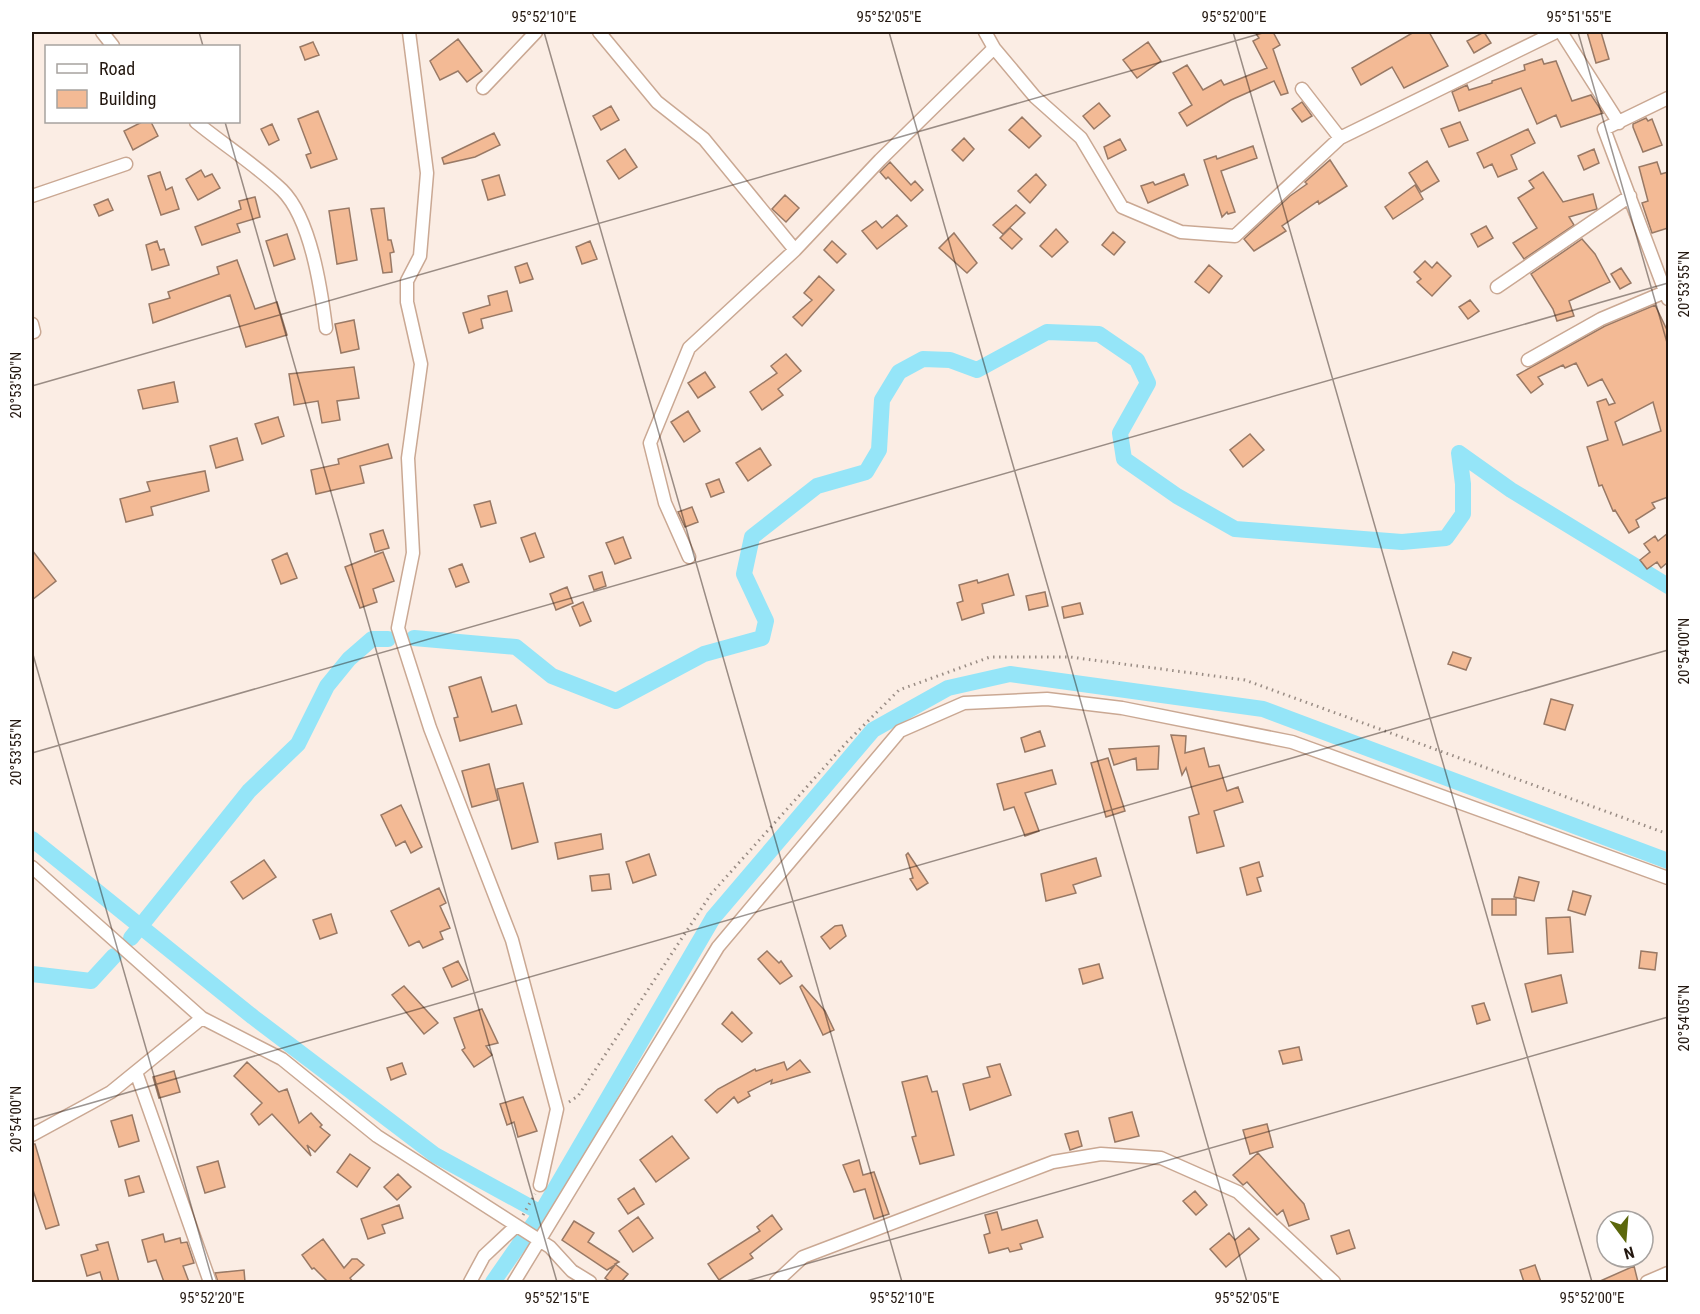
<svg xmlns="http://www.w3.org/2000/svg" width="1700" height="1314" font-family="'Roboto Condensed',sans-serif">
<style>
.lines{fill:none;stroke-linecap:round;stroke-linejoin:round}
.canal{stroke:#95e5f8;stroke-width:16}
.building{fill:#f3ba95;stroke:#997965;stroke-width:1.5;fill-rule:evenodd}
.minor-casing{stroke:#caa893;stroke-width:15}
.path{stroke:#998c84;stroke-width:3;stroke-dasharray:1.5 4.5;stroke-linecap:butt}
.minor{stroke:#fff;stroke-width:12}
.ticks{fill:none;stroke:#23170f;stroke-width:1.5;stroke-opacity:0.45}
.neatline{fill:none;stroke:#23170f;stroke-width:2}
.ticks-label{font-size:15px;text-anchor:middle;fill:#23170f}
</style>
<rect width="100%" height="100%" fill="#fbede4"/>
<g class="lines">
<path class="canal" d="M414 638 516 647 552 676 616 701 704 654 762 638 766 621 744 574 752 537 817 486 866 472 879 450 882 400 899 372 923 359 950 360 977 370 1047 332 1099 334 1137 360 1148 383 1120 433 1124 459 1177 496 1235 529 1402 542 1446 538 1463 514V484L1459 453 1511 490 1668 586
M32 839 253 1017 435 1155 541 1213
M131 938 249 791 298 744 327 686 349 659 372 639H388
M32 974 91 981 114 956
M493 1282 541 1213 713 918 873 730 948 688 1010 674 1263 709 1668 861"/>
</g>
<path class="building" d="M1255 32H1273L1280 45 1273 49 1288 93 1281 95 1274 81 1231 100 1187 126 1179 113 1192 105 1173 73 1187 65 1203 90 1221 80 1224 85 1267 68 1253 41 1259 38Z
M1414 32H1429L1448 66 1404 88 1392 67 1361 85 1352 68Z
M1484 32 1491 43 1474 53 1467 41Z
M1587 32H1601L1609 59 1596 63Z
M458 39 482 71 467 82 458 71 440 80 430 61Z
M313 42 319 55 305 60 300 47Z
M1148 42 1161 61 1137 78 1123 60Z
M1542 59 1544 64 1556 61 1572 101 1591 95 1603 113 1561 127 1556 115 1537 124 1521 88 1459 111 1452 92 1467 85 1469 90 1492 83V81L1525 70 1524 65Z
M1302 102 1312 116 1302 122 1292 109Z
M1099 103 1110 116 1094 129 1083 116Z
M611 106 619 120 601 130 593 116Z
M318 111 337 159 311 168 306 155 311 153 298 119Z
M1022 117 1041 136 1029 148 1009 130Z
M1646 118 1648 121 1652 119 1662 145 1643 152 1633 127V124Z
M142 122H151L158 136 133 150 124 131Z
M1460 122 1468 140 1449 147 1441 129Z
M272 124 279 140 269 145 261 129Z
M1528 129 1535 143 1511 155 1517 169 1498 177 1492 164 1484 168 1477 153Z
M494 133 500 145 475 157 444 164 442 158Z
M964 138 974 149 963 161 952 150Z
M1120 139 1126 150 1108 159 1104 147Z
M1253 146 1257 158 1221 171 1235 212 1228 214 1227 212 1222 217 1204 160 1216 156 1217 159Z
M625 149 637 167 619 179 607 161Z
M1594 149 1599 163 1584 170 1578 156Z
M1330 160 1347 186 1319 204 1318 201 1282 226 1286 231 1254 251 1244 239 1290 196 1307 184 1305 182Z
M1427 161 1439 181 1421 192 1409 173Z
M890 162 911 185 915 181 923 190 911 201 888 177 886 179 880 172Z
M1657 162 1661 174 1668 172V228L1652 233 1642 203 1648 201 1639 167Z
M201 170 205 177 212 174 220 188 198 200 186 179Z
M160 172 166 190 172 187 179 209 161 215 148 176Z
M1543 172 1563 202 1593 194 1597 209 1569 217 1574 225 1524 259 1513 243 1537 228 1518 198 1534 188 1529 181Z
M1036 174 1046 185 1030 203 1018 191Z
M1184 174 1188 185 1148 203 1141 186 1153 182 1155 185Z
M499 175 505 195 488 200 482 180Z
M1415 185 1423 199 1393 219 1385 207Z
M785 195 799 208 786 222 772 209Z
M255 197 260 217 237 224 240 232 202 245 195 227 241 209 239 201Z
M108 199 113 210 99 216 94 205Z
M1016 205 1025 213 1003 234 993 225Z
M349 208 357 260 337 264 329 211Z
M384 208 388 240H391L394 252 390 253 392 272 383 273 371 209Z
M897 215 907 226 877 249 862 231 876 221 882 228Z
M1486 226 1493 238 1478 247 1471 234Z
M1010 228 1022 239 1012 249 1000 238Z
M1056 229 1068 242 1052 257 1040 246Z
M1113 232 1125 242 1114 255 1102 245Z
M954 233 977 263 967 273 939 248Z
M287 234 295 259 274 266 266 241Z
M1582 239 1595 254 1610 282 1569 301 1574 316 1557 321 1553 309 1531 274Z
M157 241 160 250 164 249 169 265 152 270 146 245Z
M590 241 597 259 582 264 576 247Z
M832 241 846 254 837 263 824 250Z
M237 260 255 309 277 302 287 335 246 347 230 295 153 323 149 304 170 298 168 292 219 274 217 267Z
M1425 261 1432 268 1437 262 1451 276 1432 296 1417 282 1421 279 1414 272Z
M527 263 533 279 520 283 515 267Z
M1209 265 1222 276 1209 293 1195 282Z
M1621 268 1631 283 1620 289 1611 274Z
M819 276 834 290 802 326 793 317 812 300 804 293Z
M507 291 512 311 481 319 483 328 469 333 463 313 490 305 488 296Z
M1470 300 1479 311 1468 319 1459 307Z
M1655 305 1668 332V497L1652 503 1655 508 1636 520 1639 527 1629 533 1615 510 1613 511 1602 485 1599 486 1587 447 1608 440 1597 402 1606 399 1609 405 1615 403 1602 379 1588 386 1576 363 1565 368 1563 365 1538 377 1543 384 1531 393 1517 375 1605 326ZM1653 402 1661 431 1623 445 1615 422Z
M354 320 359 349 341 353 335 324Z
M786 354 801 371 778 389 783 395 762 410 750 392 777 373 771 366Z
M354 367 359 398 337 401 340 420 322 423 318 401 294 405 289 374Z
M705 372 715 387 698 398 688 383Z
M174 382 178 402 143 409 138 390Z
M688 411 700 431 684 442 671 422Z
M278 417 284 436 262 444 255 424Z
M1250 434 1264 450 1243 467 1230 450Z
M237 438 243 460 216 468 210 446Z
M388 444 392 458 360 466 364 483 316 494 311 470 339 464 338 459Z
M760 448 771 465 748 481 736 463Z
M205 471 209 491 151 507 153 515 126 522 120 499 150 491 147 482Z
M719 479 724 492 711 497 706 484Z
M490 501 496 523 481 527 474 505Z
M692 507 698 522 685 527 678 512Z
M383 530 389 548 375 552 370 534Z
M535 533 544 557 530 562 521 538Z
M1668 533V562L1661 568 1657 562 1647 569 1640 560 1650 552 1644 544 1655 536 1658 541Z
M623 537 631 558 615 564 606 543Z
M32 550 56 581 32 600Z
M383 552 394 581 373 589 377 602 360 608 345 567Z
M287 553 297 578 281 584 272 560Z
M462 564 469 582 456 587 449 569Z
M602 572 606 586 594 590 589 576Z
M1008 574 1014 595 982 604 984 613 962 620 957 603 963 601 959 585 977 580 978 583Z
M567 587 573 603 556 610 550 594Z
M1045 592 1048 606 1029 610 1026 596Z
M583 602 591 621 580 626 572 607Z
M1080 603 1083 614 1064 618 1062 607Z
M1453 652 1471 658 1466 670 1448 664Z
M481 677 492 712 516 705 522 724 460 741 454 718 458 717 449 687Z
M1551 699 1573 705 1565 730 1544 724Z
M1040 731 1045 746 1025 752 1021 738Z
M1171 735 1186 736 1185 753 1204 748 1209 767 1219 765 1227 791 1238 787 1243 802 1214 811 1224 846 1197 853 1189 817 1199 814 1186 768 1182 775Z
M1159 746 1158 769 1137 770 1136 758 1114 765 1109 749Z
M1108 758 1125 811 1106 817 1091 763Z
M489 764 498 800 472 807 462 771Z
M1052 770 1056 784 1025 793 1039 831 1025 836 1014 807 1004 810 997 784Z
M523 783 538 842 512 849 497 789Z
M401 805 422 847 411 853 405 841 396 846 381 815Z
M601 834 603 849 558 859 555 843Z
M908 853 928 883 917 890 910 879 913 878 906 855Z
M649 854 656 875 633 883 626 862Z
M1096 858 1101 876 1073 885 1076 893 1046 901 1041 874Z
M264 860 276 877 243 899 231 882Z
M1259 862 1263 876 1257 878 1261 891 1247 895 1240 868Z
M609 874 611 889 592 891 590 876Z
M1519 877 1539 882 1534 901 1514 897Z
M439 888 446 903 440 906 450 928 440 932 443 939 423 948 419 941 409 946 391 911Z
M1573 891 1591 896 1585 915 1568 910Z
M1492 899H1516V915H1492Z
M331 914 337 933 320 939 313 920Z
M1570 917 1573 952 1548 954 1546 918Z
M842 925 846 936 830 949 821 937 835 926Z
M767 951 779 963 781 961 792 976 780 984 758 959Z
M1641 951 1657 953 1655 970 1639 968Z
M458 961 468 980 452 987 443 968Z
M1099 964 1103 978 1083 984 1079 969Z
M1561 975 1567 1003 1532 1012 1525 984Z
M802 985 825 1011 834 1030 823 1035 800 987Z
M404 986 438 1023 424 1034 392 995Z
M1484 1003 1490 1020 1477 1024 1472 1006Z
M482 1009 498 1043 486 1046 492 1055 474 1067 462 1050 465 1048 454 1018Z
M732 1012 752 1033 742 1042 722 1024Z
M1299 1047 1302 1060 1283 1064 1279 1051Z
M800 1060 810 1072 771 1084 772 1080 748 1092 750 1096 738 1103 734 1097 717 1113 705 1100 718 1089 755 1069 756 1071 784 1062 787 1070Z
M247 1062 279 1092 287 1089 299 1123 311 1113 322 1125 320 1127 330 1135 315 1152 307 1145 311 1156 272 1114 259 1125 251 1114 262 1103 234 1076Z
M402 1063 406 1074 391 1080 387 1068Z
M1000 1064 1011 1095 970 1110 963 1084 990 1077 987 1067Z
M174 1071 180 1092 159 1098 153 1077Z
M927 1076 932 1092 937 1091 954 1155 920 1164 912 1137 916 1136 902 1082Z
M523 1097 537 1131 518 1137 514 1122 507 1125 500 1104Z
M1132 1112 1139 1136 1115 1142 1109 1118Z
M132 1115 139 1141 119 1147 111 1121Z
M1267 1124 1273 1147 1250 1154 1243 1130Z
M1078 1131 1082 1146 1070 1150 1065 1134Z
M672 1136 689 1158 656 1182 640 1160Z
M32 1144H35L59 1225 46 1229 32 1187Z
M1258 1153 1304 1204 1309 1219 1289 1226 1283 1210 1277 1215 1247 1182 1243 1185 1233 1175Z
M350 1154 370 1168 357 1187 337 1172Z
M859 1160 863 1175 874 1172 889 1214 874 1219 865 1189 854 1192 843 1165Z
M218 1161 225 1187 205 1193 197 1167Z
M398 1174 411 1187 397 1200 384 1187Z
M139 1176 144 1192 129 1196 125 1180Z
M634 1188 644 1204 628 1214 618 1199Z
M1195 1191 1207 1205 1196 1215 1183 1201Z
M399 1205 403 1218 382 1225 385 1233 368 1239 361 1219Z
M997 1212 1002 1230 1037 1220 1043 1237 1020 1244 1022 1249 1010 1252 1008 1248 989 1253 984 1235 990 1233 985 1215Z
M772 1215 782 1229 750 1254 753 1258 719 1280 708 1264 760 1231 757 1227Z
M638 1217 653 1238 633 1252 619 1231Z
M574 1221 594 1233 588 1242 619 1262 615 1264 628 1274 621 1282H611L605 1278 615 1265 607 1270 562 1240Z
M1249 1228 1259 1239 1226 1267 1210 1249 1229 1233 1235 1240Z
M1349 1230 1355 1248 1337 1254 1331 1236Z
M163 1234 165 1242 180 1238 181 1243 187 1242 194 1263 183 1266 189 1282H164L156 1260 148 1262 142 1240Z
M323 1239 344 1268 352 1259H357L364 1265 350 1278 353 1282H328L314 1268 312 1269 302 1255Z
M108 1242 119 1282H103L100 1272 87 1276 81 1255 98 1250 96 1245Z
M1535 1265 1541 1282H1524L1520 1270Z
M1634 1266 1638 1282H1598Z
M244 1270 245 1282H218L215 1273Z"/>
<g class="lines">
<defs>
<path id="minor" d="M102 32 113 46
M409 32 427 173 420 256 407 281V302L421 364 408 458 413 553 398 628 430 728 512 940 557 1109 540 1185
M599 32 657 102 704 139 795 250
M985 32 994 48 1035 97 1081 138 1122 207 1181 232 1235 236 1340 138 1556 32
M1561 32 1619 123
M483 88 536 32
M1302 89 1340 138
M1668 98 1604 129 1668 299
M196 122C224 145 256 165 282 190 311 219 321 289 326 328
M32 196 126 164
M1497 287 1630 196
M32 324 34 332
M1528 360 1601 319 1665 292
M689 557 665 503 650 443 689 348 795 250 880 160 994 48
M32 867 202 1018 282 1059 377 1136 550 1247 572 1271 590 1282
M136 1072 210 1282
M32 1135 111 1092 202 1018
M470 1282 484 1256 516 1226
M514 1282 718 947 900 731 964 703 1047 699 1122 708 1292 742 1668 878
M776 1282 803 1257 1053 1162 1101 1154 1161 1158 1238 1192 1334 1282
M1647 1282 1668 1273"/>
</defs>
<use href="#minor" class="minor-casing"/>
<path class="path" d="M569 1102 578 1096 711 894 847 742 899 690 990 657H1070L1245 680 1668 834
M523 1215 535 1194"/>
<use href="#minor" class="minor"/>
</g>
<path class="ticks" d="M199 32 203 46M544 32 902 1282M889 32 1247 1282M1233 32 1592 1282M1578 32 1668 346M225 122 557 1282M32 386 1266 32M32 651 213 1282M32 753 1668 283M32 1120 1668 650M743 1282 1668 1017"/>
<rect width="1700" height="1314" fill="none" stroke="#ffffff" stroke-width="66"/>
<rect x="45" y="45" width="195" height="78" fill="#ffffff" stroke="#a7a29f" stroke-width="1.5"/>
<rect x="57" y="64" width="30" height="9" fill="#ffffff" stroke="#a7a29f" stroke-width="1.5"/>
<text x="99" y="75" font-size="18" fill="#23170f">Road</text>
<rect x="57" y="90" width="30" height="18" fill="#f3ba95" stroke="#a7a29f" stroke-width="1.5"/>
<text x="99" y="105" font-size="18" fill="#23170f">Building</text>
<g transform="translate(1625 1239) rotate(164)"><circle r="28" fill="#ffffff" stroke="#a7a29f" stroke-width="1.5"/>
<path d="M0-4.5L10 22L0 15L-10 22Z" fill="#5b670c"/>
<text y="-9" font-size="16" font-weight="bold" text-anchor="middle" fill="#23170f">N</text>
</g>
<rect x="33" y="33" width="1634" height="1248" class="neatline"/>
<g class="ticks-label">
<text x="544" y="22">95°52'10"E</text>
<text x="889" y="22">95°52'05"E</text>
<text x="1234" y="22">95°52'00"E</text>
<text x="1579" y="22">95°51'55"E</text>
<text transform="translate(1684 284) rotate(-90)" y="5">20°53'55"N</text>
<text transform="translate(16 385) rotate(-90)" y="5">20°53'50"N</text>
<text transform="translate(1684 651) rotate(-90)" y="5">20°54'00"N</text>
<text transform="translate(16 752) rotate(-90)" y="5">20°53'55"N</text>
<text transform="translate(1684 1018) rotate(-90)" y="5">20°54'05"N</text>
<text transform="translate(16 1119) rotate(-90)" y="5">20°54'00"N</text>
<text x="212" y="1303">95°52'20"E</text>
<text x="557" y="1303">95°52'15"E</text>
<text x="902" y="1303">95°52'10"E</text>
<text x="1247" y="1303">95°52'05"E</text>
<text x="1592" y="1303">95°52'00"E</text>
</g>
</svg>
